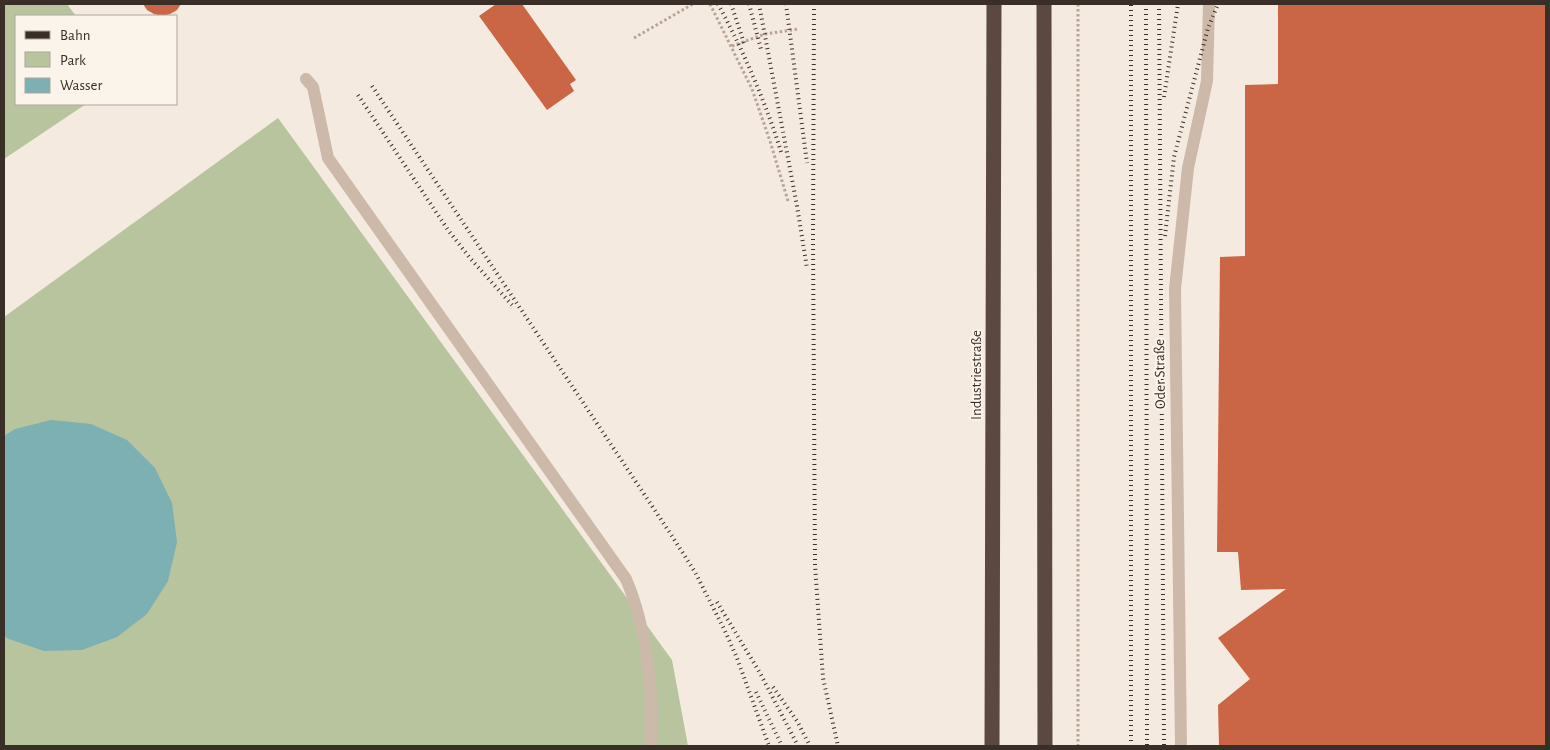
<svg xmlns="http://www.w3.org/2000/svg" width="1550" height="750" font-family="'Alegreya Sans',sans-serif">
<style>
.green{fill:#b7c49d}
.water{fill:#7cb0b2}
.building{fill:#ca6546}
.lines{fill:none;stroke-linecap:round;stroke-linejoin:round}
.path{stroke:#b9a394;stroke-width:3;stroke-dasharray:2.5 2.5;stroke-linecap:butt}
.lane{stroke:#cdb9aa;stroke-width:12}
.highway{stroke:#5b4840;stroke-width:15}
.rail{stroke:#3a2e29;stroke-width:4;stroke-dasharray:1 4;stroke-linecap:butt}
.labels{text-anchor:middle;dominant-baseline:central;stroke-width:4;stroke-linejoin:round;paint-order:stroke}
.street-label{font-size:15px;fill:#3a2e29;stroke:#fbf4eb}
</style>
<rect width="100%" height="100%" fill="#f4eadf"/>
<path class="green" d="M4 4H67L76 16H16V104H86L4 159Z
M278 118 672 660 688 746H4V317Z"/>
<path class="water" d="M51 420 91 424 127 440 155 468 172 503 177 542 168 581 147 614 117 637 82 650 44 651 9 639 4 636V436L15 429Z"/>
<path class="building" d="M143 4H181L177 10 170 14 162 16 154 14 147 10Z
M496 4H522L576 80 570 84 574 91 547 110 479 16Z
M1278 4H1546V746H1219L1218 705 1250 679 1218 638 1286 589 1241 590 1238 552H1217L1220 257 1245 256V85L1278 84Z"/>
<g class="lines">
<path class="path" d="M710 4 752 89 770 141 788 201
M1078 4V746
M634 38 693 4
M732 46 765 34 798 29"/>
<path class="lane" d="M306 79 313 87 328 158 626 579C647 628 654 694 651 746
M1181 746 1175 289 1188 168 1207 81 1209 4"/>
<path class="highway" d="M1044 4 1045 746
M992 746 994 4"/>
<path class="rail" d="M718 4C744 52 766 103 782 155
M731 4 744 43
M749 4 761 49
M759 4 797 206 807 268
M786 4 807 163
M814 4 813 240 815 565 823 678 838 746
M1146 4 1147 746
M1159 4 1164 746
M372 86 670 533 695 572 725 631 737 658 769 746
M358 95 448 230 470 258 512 305
M1164 97 1178 4
M1165 236 1174 157 1208 28 1218 4
M717 602 760 673 798 746
M773 687 797 721 810 746
M756 692 782 746
M1131 746V4"/>
</g>
<g class="labels">
<g class="street-label">
<text transform="translate(1160 374) rotate(-91)">Oder Straße</text>
<text transform="translate(976 375) rotate(-90)">Industriestraße</text>
</g>
</g>
<rect width="1550" height="750" fill="none" stroke="#3a2e29" stroke-width="10"/>
<rect x="15" y="15" width="162" height="90" fill="#fbf4eb" stroke="#aea59d"/>
<rect x="25" y="31" width="25" height="8" fill="#3a2e29" stroke="#aea59d"/>
<text x="60" y="40" font-size="15" fill="#3a2e29">Bahn</text>
<rect x="25" y="52" width="25" height="15" fill="#b7c49d" stroke="#aea59d"/>
<text x="60" y="65" font-size="15" fill="#3a2e29">Park</text>
<rect x="25" y="78" width="25" height="15" fill="#7cb0b2" stroke="#aea59d"/>
<text x="60" y="90" font-size="15" fill="#3a2e29">Wasser</text>
</svg>
